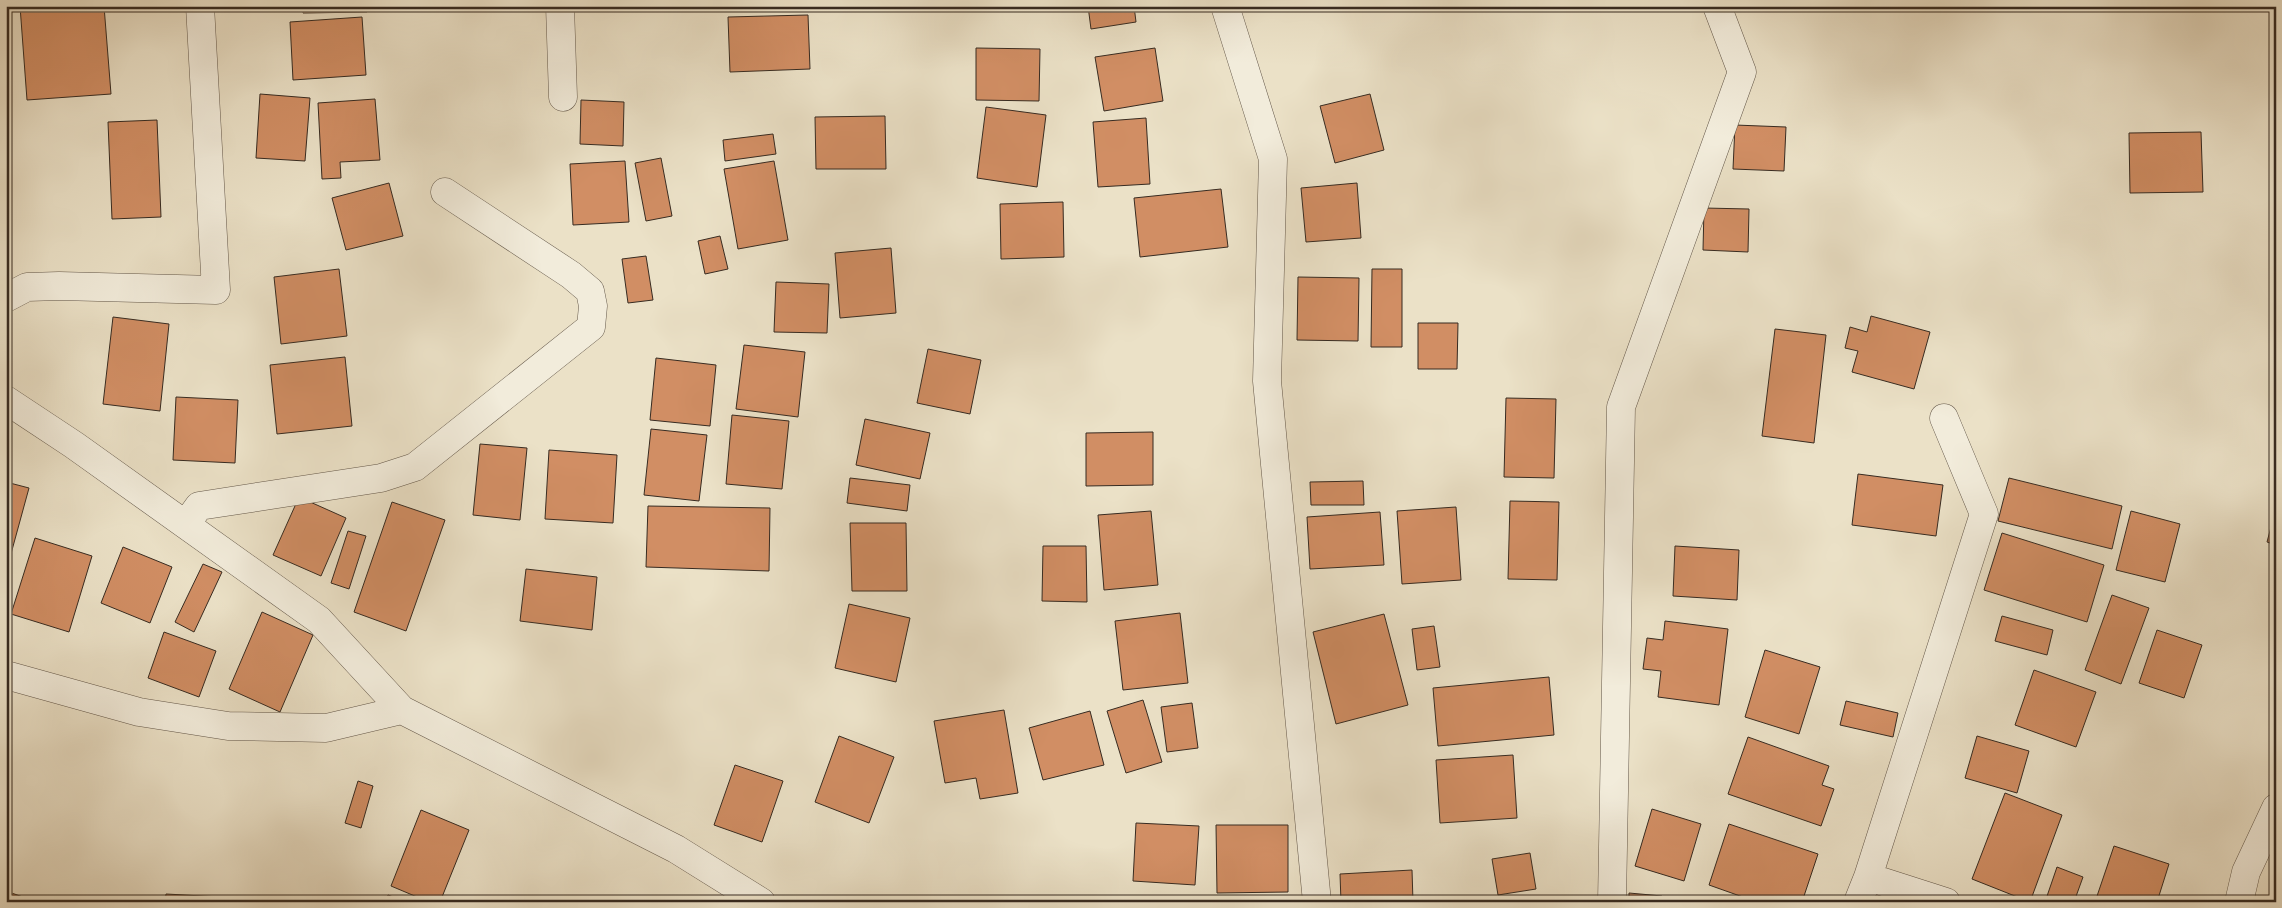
<svg xmlns="http://www.w3.org/2000/svg" width="2282" height="908" font-family="'IM FELL French Canon',serif">
<style>
.building{fill:#d18e64;stroke:#372b21}
.lines{fill:none;stroke-linecap:round;stroke-linejoin:round}
.minor-casing{stroke:#64584a;stroke-width:29}
.minor{stroke:#f2ecdb;stroke-width:28}
</style>
<rect width="100%" height="100%" fill="#ebe1c7"/>
<filter id="stains"><feTurbulence type="fractalNoise" baseFrequency=".004" numOctaves="4"/><feColorMatrix values="0 0 0 0 .2 0 0 0 0 .09 0 0 0 0 .02 0 0 0 .5 -.17"/></filter>
<radialGradient id="worn" r=".72"><stop offset=".6" stop-color="#630" stop-opacity="0"/><stop offset="1" stop-color="#630" stop-opacity=".3"/></radialGradient>
<path class="building" d="M20 6H104L111 94 27 100Z
M303 6H367V12L303 13Z
M1088 6H1134L1136 22 1091 29Z
M808 15 810 69 730 72 728 17Z
M362 17 366 75 293 80 290 22Z
M976 48 1040 49 1039 101 976 100Z
M1155 48 1163 101 1104 111 1095 57Z
M260 94 310 98 305 161 256 158Z
M1370 94 1384 150 1335 163 1320 106Z
M375 99 380 160 340 162 341 178 322 179 318 103Z
M581 100 624 102 623 146 580 144Z
M986 107 1046 115 1037 187 977 178Z
M885 116 886 169H816L815 117Z
M1146 118 1150 184 1098 187 1093 122Z
M157 120 161 217 112 219 108 122Z
M1735 125 1786 127 1784 171 1733 169Z
M2201 132 2203 192 2130 193 2129 133Z
M773 134 776 154 725 161 723 140Z
M661 158 672 216 646 221 635 163Z
M625 161 629 222 573 225 570 164Z
M774 161 788 240 738 249 724 169Z
M389 183 403 236 346 250 332 198Z
M1357 183 1361 238 1306 242 1301 188Z
M1221 189 1228 247 1140 257 1134 198Z
M1063 202 1064 257 1001 259 1000 204Z
M1704 208 1749 209 1748 252 1703 250Z
M720 236 728 269 705 274 698 241Z
M891 248 896 313 840 318 835 253Z
M646 256 653 300 628 303 622 259Z
M339 269 347 336 281 344 274 277Z
M1372 269H1402V347H1371Z
M1298 277 1359 278 1358 341 1297 340Z
M776 282 829 284 827 333 774 332Z
M1871 316 1930 332 1914 389 1852 372 1858 351 1845 348 1850 327 1867 332Z
M113 317 169 324 160 411 103 404Z
M1418 323H1458L1457 369H1418Z
M1775 329 1826 335 1814 443 1762 436Z
M744 345 805 352 798 417 736 409Z
M928 349 981 360 970 414 917 403Z
M345 357 352 426 277 434 270 365Z
M656 358 716 365 710 426 650 420Z
M176 397 238 400 235 463 173 460Z
M1506 398 1556 399 1554 478 1504 477Z
M732 415 789 421 782 489 726 484Z
M865 419 930 433 920 479 856 465Z
M651 429 707 435 699 501 644 495Z
M1153 432V485L1086 486V433Z
M480 444 527 448 520 520 473 515Z
M549 450 617 455 613 523 545 519Z
M1858 474 1943 485 1936 536 1852 525Z
M850 478 910 485 907 511 847 503Z
M2009 478 2122 506 2112 549 1998 521Z
M1363 481 1364 505H1311L1310 482Z
M6 482 29 488 6 572Z
M299 497 346 518 321 576 273 555Z
M1510 501 1559 502 1557 580 1508 579Z
M392 502 445 520 406 631 354 612Z
M648 506 770 508 769 571 646 567Z
M1456 507 1461 580 1402 584 1397 511Z
M1151 511 1158 585 1104 590 1098 515Z
M2131 511 2180 524 2165 582 2116 570Z
M1380 512 1384 565 1310 569 1307 517Z
M2275 512H2276V545L2267 542Z
M850 523H906L907 591H852Z
M348 531 366 536 349 589 331 583Z
M2002 533 2104 565 2087 622 1984 590Z
M35 538 92 556 69 632 11 614Z
M1043 546H1086L1087 602 1042 601Z
M1675 546 1739 550 1737 600 1673 596Z
M123 547 172 567 150 623 101 603Z
M203 564 222 572 194 632 175 622Z
M526 569 597 577 592 630 520 621Z
M2112 595 2149 608 2121 684 2085 670Z
M849 604 910 618 896 682 835 668Z
M262 612 313 635 280 712 229 689Z
M1180 613 1188 683 1123 690 1115 621Z
M1384 614 1408 705 1336 724 1313 632Z
M2002 616 2053 630 2047 655 1995 641Z
M1665 621 1728 629 1719 705 1658 697 1661 671 1643 669 1647 638 1663 640Z
M1434 626 1440 667 1417 670 1412 629Z
M2157 630 2202 645 2184 698 2139 683Z
M164 632 216 651 199 697 148 678Z
M1765 650 1820 667 1799 734 1745 717Z
M2034 670 2096 692 2076 747 2015 725Z
M1549 677 1554 735 1438 746 1433 688Z
M1143 700 1162 762 1126 773 1107 711Z
M1846 701 1898 713 1893 737 1840 725Z
M1192 703 1198 748 1167 752 1161 707Z
M1004 710 1018 793 980 799 976 778 945 783 934 721Z
M1090 711 1104 765 1043 780 1029 728Z
M839 736 894 757 869 823 815 802Z
M1977 736 2029 751 2017 793 1965 778Z
M1748 737 1829 766 1822 785 1834 789 1821 826 1728 794Z
M1513 755 1517 818 1440 823 1436 760Z
M735 765 783 781 762 842 714 825Z
M358 781 373 786 361 828 345 823Z
M2005 793 2062 815 2030 902 1972 879Z
M1652 809 1701 824 1684 881 1635 866Z
M421 810 469 830 440 902H429L391 886Z
M1136 823 1199 826 1195 885 1133 881Z
M1729 824 1818 854 1802 902H1757L1709 885Z
M1216 825H1288V892L1217 893Z
M2114 846 2169 864 2157 902H2095Z
M1530 853 1536 889 1498 895 1492 859Z
M2057 867 2083 877 2074 902H2045Z
M1412 870 1413 902H1341L1340 874Z
M6 891 37 902H6Z
M1629 893 1662 896V902H1629Z
M166 894 221 897V902H165Z
M388 895 407 902H385Z"/>
<g class="lines">
<defs>
<path id="minor" d="M560 6 563 97
M1225 6 1273 159 1267 381 1317 902
M6 298 27 287 59 286 216 290 200 6
M6 400 74 445 319 620 402 710 676 849 761 902
M186 524 199 506 381 478 415 467 591 327 593 306 590 291 571 275 445 192
M6 675 139 712 228 726 326 728 402 710
M1868 877 1946 902
M1612 902 1621 407 1742 72 1717 6
M1858 902 1868 877 1984 514 1944 418
M2239 902 2246 872 2276 808"/>
</defs>
<use href="#minor" class="minor-casing"/>
<use href="#minor" class="minor"/>
</g>
<rect width="2282" height="908" fill="none" stroke="#ebe1c7" stroke-width="25"/>
<rect x="8" y="8" width="2267" height="893" fill="none" stroke="#372b21" stroke-width="2.5"/>
<rect x="12" y="12" width="2257" height="883" fill="none" stroke="#372b21"/>
<rect width="100%" height="100%" filter="url(#stains)"/>
<rect width="100%" height="100%" fill="url(#worn)"/>
</svg>
